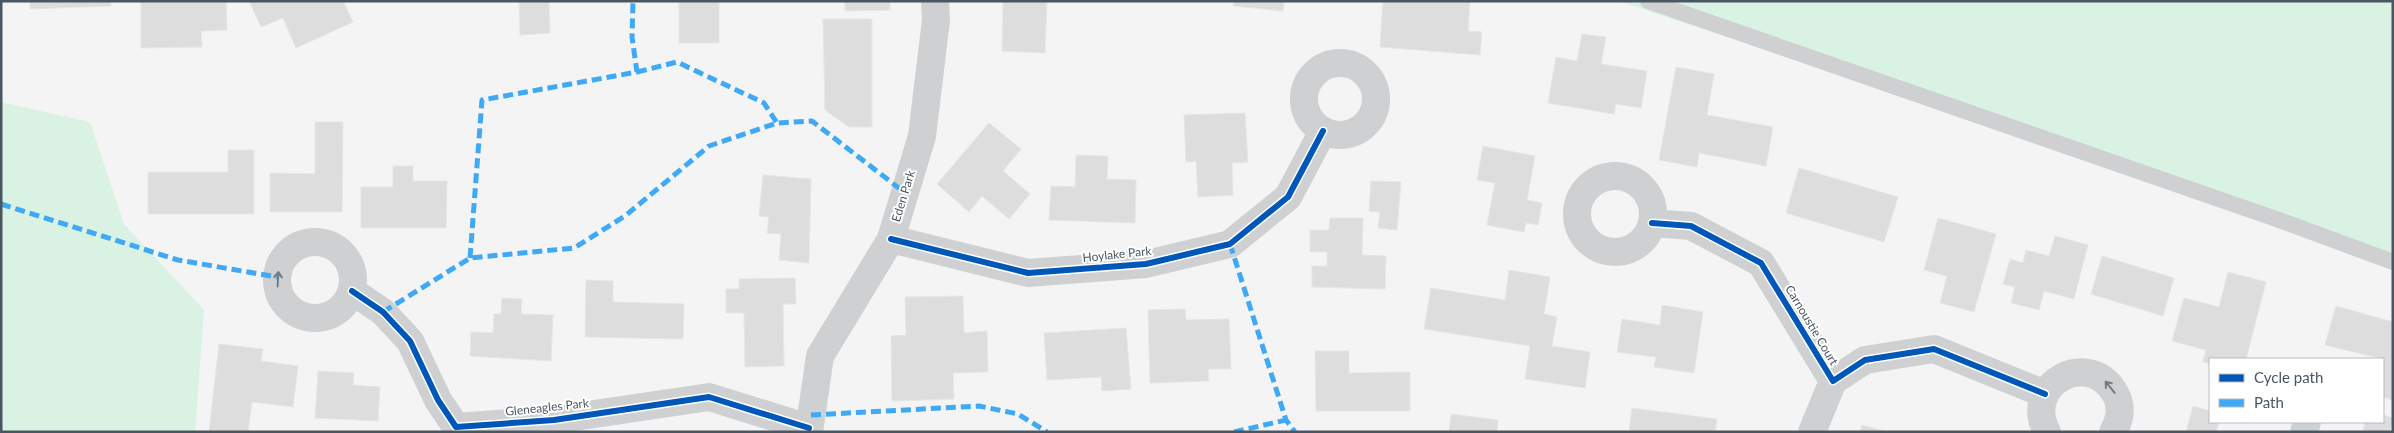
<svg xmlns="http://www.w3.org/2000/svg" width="2394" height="433" font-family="Lato,sans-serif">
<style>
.green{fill:#d9f2e3}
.building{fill:#ddddde;stroke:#e5e6e7}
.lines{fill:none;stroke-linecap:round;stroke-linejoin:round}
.service{stroke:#ced0d2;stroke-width:16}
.minor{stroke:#ced0d2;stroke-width:28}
.quiet{stroke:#3fa9f5;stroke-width:5;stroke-dasharray:10 5;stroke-linecap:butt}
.cycleway-casing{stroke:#fff;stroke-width:9}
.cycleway{stroke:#0057b8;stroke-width:6}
.oneway{stroke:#727b83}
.labels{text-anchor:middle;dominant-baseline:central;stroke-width:4;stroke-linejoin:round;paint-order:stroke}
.street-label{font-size:12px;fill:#4a5661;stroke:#fff}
</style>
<rect width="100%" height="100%" fill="#f4f4f4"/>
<path class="green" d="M1618 1H2393V257Z
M1 102 90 122 124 224 204 310 195 432H1Z"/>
<path class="building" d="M30 1H111V6L30 9Z
M141 1H226L227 30 201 31 202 47 141 48Z
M249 1H343L353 22 296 48 283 18 261 27Z
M519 1H549L550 33 520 35Z
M679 1H759H719V43H679Z
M845 1H890V10L845 11Z
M1003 1H1047L1045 53 1002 51Z
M1234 1H1284L1283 11 1233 6Z
M1383 1H1470L1468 31 1482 32 1480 55 1380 47Z
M823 19H872V127H849L825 110Z
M1582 34 1606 37 1601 64 1647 71 1641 108 1616 104 1614 114 1548 103 1556 57 1577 61Z
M1676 67 1714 74 1707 115 1773 127 1766 166 1699 153 1697 167 1659 160Z
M1245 113 1248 162 1232 163 1233 195 1198 197 1196 161 1186 162 1184 115Z
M315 122H343L342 212H270V173L315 174Z
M989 123 1021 149 1003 171 1030 194 1009 219 982 196 969 212 937 184Z
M1483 146 1535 156 1527 200 1542 203 1538 225 1526 223 1524 232 1487 225 1495 183 1477 180Z
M228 150H254V214H148V172H228Z
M1076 155 1108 156 1107 179 1136 180 1135 223 1049 220 1051 186 1075 187Z
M393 166H413V181H447L446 228H361V187H393Z
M1799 168 1898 197 1884 242 1786 213Z
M763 175 811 179 809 263 779 260 781 234 767 233 769 217 759 216Z
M1371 181 1401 182 1397 230 1378 228 1380 212 1369 211Z
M1330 218H1363L1362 255 1386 256 1385 289 1312 287V266H1327V252H1310V230H1329Z
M1938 218 1996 234 1974 312 1940 303 1947 276 1924 270Z
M2055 236 2088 245 2074 299 2044 291 2039 310 2011 303 2015 287 2003 284 2010 259 2023 263 2026 250 2049 256Z
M2102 256 2174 278 2163 316 2091 294Z
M1509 270 1550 277 1544 314 1557 317 1552 346 1590 352 1585 388 1525 379 1530 346 1424 329 1431 288 1505 300Z
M2228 272 2266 282 2246 359H2210V364L2203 362 2206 350 2172 341 2184 298 2219 307Z
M795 278 796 304H783L784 366 745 367 744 313H726V289H739V279Z
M586 280 613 281V302L684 304 683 339 585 337Z
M963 296 964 333 987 331 988 372 953 373 954 399 892 401 891 336 906 335 905 297Z
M502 298 522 299 521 314 553 315 551 361 470 356 471 332 493 333 494 314H501Z
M1662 305 1703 312 1694 373 1654 367 1656 357 1617 352 1622 319 1660 325Z
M2336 306 2393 322V400L2383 397V359L2325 345Z
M1185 309 1186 320 1229 319 1231 369H1208L1209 381 1150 383 1148 310Z
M1126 328 1131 389 1102 391 1101 377 1047 380 1044 333Z
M219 344 263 349 261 361 298 366 293 407 252 402 248 432H209Z
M1315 351H1349V373L1410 372V411H1316Z
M318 371 354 373 353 385 380 387 378 421 315 418Z
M2193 406 2210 411V422H2219L2216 432H2186Z
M1632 408 1717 419 1715 432H1629Z
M1451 414 1498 420 1497 432H1449Z
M2383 415 2393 418 2390 432H2363L2365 422H2383Z
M1862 425 1887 432H1860Z"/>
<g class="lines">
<path class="service" d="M1648 1 2279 220 2393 262"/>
<path class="minor" d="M1304 99a36 36 0 1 1 72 0a36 36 0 1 1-72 0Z
M1577 214a38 38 0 1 1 76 0a38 38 0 1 1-76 0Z
M1652 223 1691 226 1761 263 1833 381 1865 360 1934 349 2045 394
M891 239 1028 273 1146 264 1230 244 1288 197 1323 131
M277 280a38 38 0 1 1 76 0a38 38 0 1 1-76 0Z
M352 291 383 312 410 341 438 400 456 427 554 420 709 397 809 428
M809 432 820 356 891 239 922 136 936 20 935 1
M1812 432 1833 381
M2047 432C2021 383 2091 347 2116 395 2122 407 2120 420 2113 432
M2304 432 2307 422"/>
<path class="quiet" d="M637 72 677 62 764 103 777 123
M1 204 178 260 277 277
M1230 244 1286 420 1295 432
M470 258 482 100 637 72 632 37 633 1
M383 312 470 258 574 248 625 216 709 146 777 123 812 121 904 192
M811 415 979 406 1018 414 1047 432
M1234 432 1286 420"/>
<defs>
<path id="cycleway" d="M1652 223 1691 226 1761 263 1833 381 1865 360 1934 349 2045 394
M891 239 1028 273 1146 264 1230 244 1288 197 1323 131
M352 291 383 312 410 341 438 400 456 427 554 420 709 397 809 428"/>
</defs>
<use href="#cycleway" class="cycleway-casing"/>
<use href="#cycleway" class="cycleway"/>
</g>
<defs><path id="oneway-shaft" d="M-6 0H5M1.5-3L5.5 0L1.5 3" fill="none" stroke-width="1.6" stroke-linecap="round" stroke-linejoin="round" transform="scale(1.25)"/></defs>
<g class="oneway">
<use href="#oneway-shaft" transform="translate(278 279) rotate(-87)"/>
<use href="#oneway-shaft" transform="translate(2110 387) rotate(-129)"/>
</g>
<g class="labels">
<g class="street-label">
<text transform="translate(903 196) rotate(-73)">Eden Park</text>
<text transform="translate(1117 254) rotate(-6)">Hoylake Park</text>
<text transform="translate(1812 325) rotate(59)">Carnoustie Court</text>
<text transform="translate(547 407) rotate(-6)">Gleneagles Park</text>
</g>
</g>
<rect width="2394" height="433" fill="none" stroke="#4a5661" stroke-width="5"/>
<rect x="2209" y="358" width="175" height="65" fill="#ffffff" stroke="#b7bbc0"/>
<rect x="2219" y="374" width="25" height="8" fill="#0057b8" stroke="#b7bbc0"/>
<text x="2254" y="383" font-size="15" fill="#4a5661">Cycle path</text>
<rect x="2219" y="399" width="25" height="8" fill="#3fa9f5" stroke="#b7bbc0"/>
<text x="2254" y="408" font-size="15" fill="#4a5661">Path</text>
</svg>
